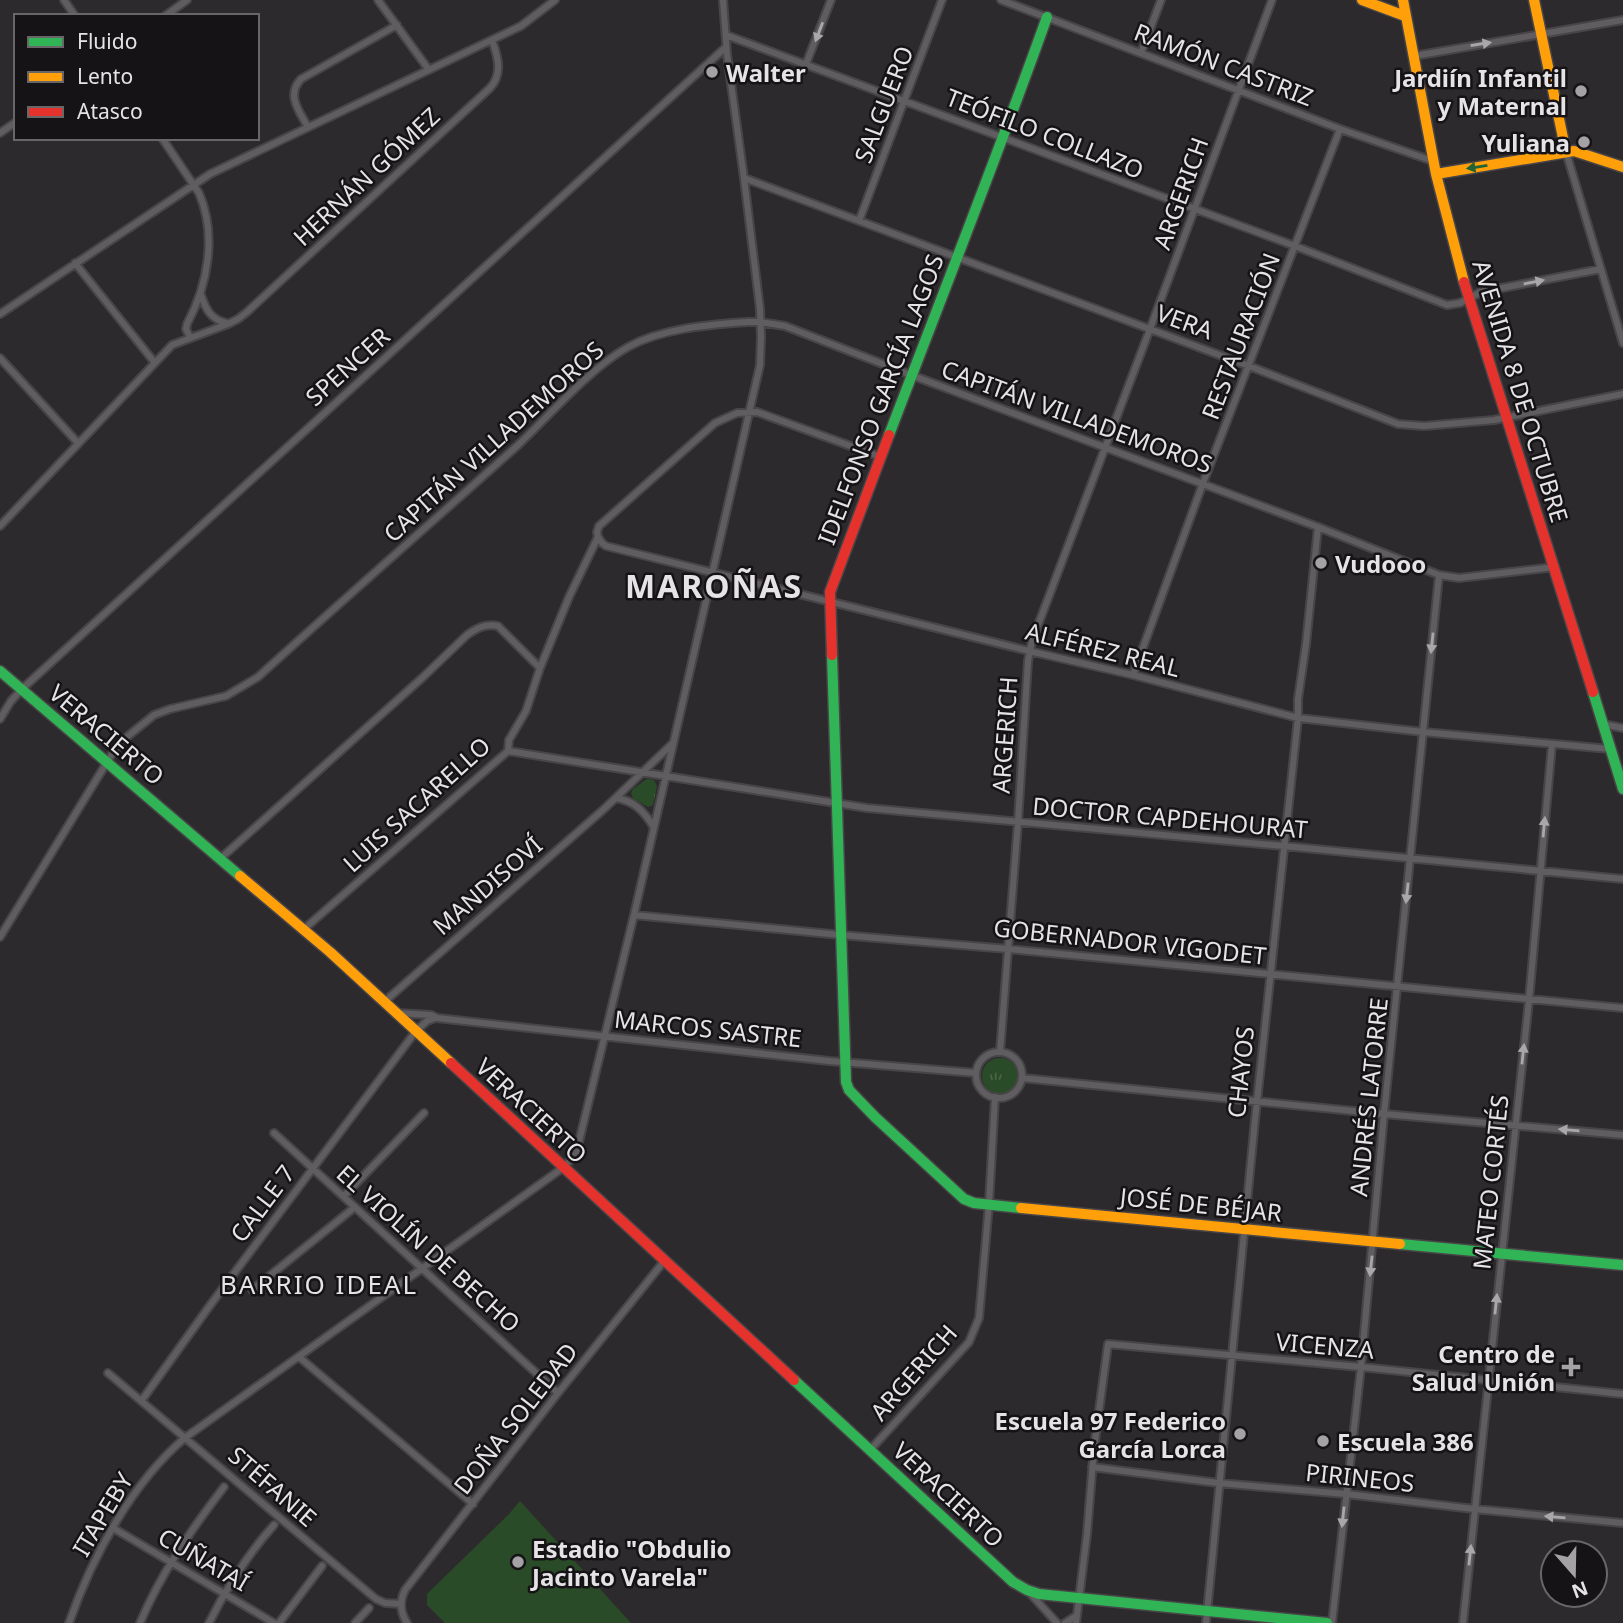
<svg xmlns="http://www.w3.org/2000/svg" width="1623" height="1623" font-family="'Noto Sans',sans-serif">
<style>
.grass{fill:url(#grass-tufts)}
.garden{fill:#2a4b27}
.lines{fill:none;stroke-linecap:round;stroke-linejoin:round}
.street-casing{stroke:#484548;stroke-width:10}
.fast-casing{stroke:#484548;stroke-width:13}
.slow-casing{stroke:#484548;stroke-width:13}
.jam-casing{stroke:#484548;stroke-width:13}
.street{stroke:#5f5d5f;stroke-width:6}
.fast{stroke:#30b455;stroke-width:10}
.slow{stroke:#ff9f0a;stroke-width:10}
.jam{stroke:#e5322d;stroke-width:10}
.oneway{fill:#a9a7a9}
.oneway2{fill:#226435}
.poi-dot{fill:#a5a2a5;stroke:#151315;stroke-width:2.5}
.labels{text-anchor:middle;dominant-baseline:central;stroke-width:5;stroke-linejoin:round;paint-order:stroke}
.street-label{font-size:24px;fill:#e6e3e6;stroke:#151315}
.poi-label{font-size:24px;font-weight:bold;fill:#e6e3e6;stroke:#151315;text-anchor:start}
.neighbourhood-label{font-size:26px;letter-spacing:2px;fill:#e6e3e6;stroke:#151315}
.district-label{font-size:32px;font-weight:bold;letter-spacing:2px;fill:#e6e3e6;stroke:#151315}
</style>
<defs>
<pattern id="grass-tufts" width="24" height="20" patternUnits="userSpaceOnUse" patternTransform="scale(1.75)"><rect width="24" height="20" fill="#2a4b27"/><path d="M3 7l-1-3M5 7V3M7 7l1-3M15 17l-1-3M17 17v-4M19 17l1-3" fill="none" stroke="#496546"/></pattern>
</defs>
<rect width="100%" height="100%" fill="#2d2a2d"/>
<path class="grass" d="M647 779 654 780 657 786 653 805 648 807 633 798 631 793 633 789Z
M982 1076a18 18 0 1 1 36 0a18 18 0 1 1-36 0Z"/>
<path class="garden" d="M520 1501 631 1623H445L427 1605V1594L509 1514Z"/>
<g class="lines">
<defs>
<path id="street" d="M64 0 75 16
M378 0 429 70
M1001 0 1340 129 1433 161
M165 16 187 0
M726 35 1295 246 1447 305 1460 303 1481 292 1601 269
M1141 53 1161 0
M1414 56 1623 20
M806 64 831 0
M308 127C299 111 286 95 301 79L397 25
M0 133 16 122
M162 138 199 193C217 235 208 285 187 324L186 329 190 337
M1566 152 1623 343
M744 178 1249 366 1398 424 1424 426 1494 420 1623 394
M859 221 942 0
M75 263 155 363
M201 295C206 310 211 319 226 323
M0 314 210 174 521 26 555 0
M0 358 78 443
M0 526 172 345 228 324 238 319 247 312 490 88C503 74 498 57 492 40
M598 537 602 543 606 546 1029 651 1133 675 1298 718 1423 732 1610 749
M1133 675 1203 483 1340 129
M0 719 11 701 22 689 726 47
M1602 724 1623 728
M508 751 867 808 1284 846 1623 879
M508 751 509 740 526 711 540 668 569 597 598 537 597 532 599 526 715 423 737 413 757 412 881 457
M616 798C634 801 643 810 653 826
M221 858 422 678 467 635C477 628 486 623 498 626L540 668
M634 915 841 935 1008 949 1623 1008
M304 929 508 751
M0 937 112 754 128 736 154 715 170 709 226 696 258 677C344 599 431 523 517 446 550 415 589 369 628 347 662 328 709 325 747 322H760L785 326 911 375 1318 527 1439 575 1459 578 1555 567
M384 1002 604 809 672 744
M397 1013 431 1015 437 1018 829 1061 976 1073
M1000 1052 1018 822 1028 661 1032 641 1150 329 1272 0
M976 1075a23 23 0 1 1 46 0a23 23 0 1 1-46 0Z
M1022 1078 1384 1114 1623 1135
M274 1133 558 1393
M344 1196 424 1113
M252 1290 355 1207
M299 1357 473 1504
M108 1373 376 1599 385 1603 401 1604
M142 1400 211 1304 416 1031 427 1021 435 1018
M870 1450 969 1342 979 1318 989 1204 995 1097
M1092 1467 1218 1483 1346 1494 1474 1509 1623 1523
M113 1528 274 1623
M1028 1591 1057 1623
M69 1623C92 1557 132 1482 186 1437L564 1167 576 1154 634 915 760 365 761 337 760 309 744 178 727 54 723 0
M140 1623C161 1573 191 1530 224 1487
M209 1623C227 1587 247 1555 274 1525
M279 1623 322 1566
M355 1623 369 1608
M407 1623C400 1612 399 1602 405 1590L558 1393 665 1260
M1065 1623 1076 1616
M1076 1623 1087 1534 1094 1448 1108 1344 1361 1367 1623 1394
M1206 1623 1255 1120 1298 718V699L1306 644 1318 527
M1332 1623 1361 1367 1384 1114 1439 575
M1463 1623 1529 1000 1552 744"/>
<path id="fast" d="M889 435C942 296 997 157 1047 17
M832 655 846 1082 849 1090 875 1117 964 1199 974 1203 1021 1208
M0 671 240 876
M1593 692 1623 789
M1400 1244 1623 1265
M794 1380 1013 1582 1027 1590 1039 1594 1327 1623"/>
<path id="slow" d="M1362 0 1405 16
M1403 0 1436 174 1464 282
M1534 0 1566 152
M1436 174 1574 151 1623 167
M240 876 330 952 451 1063
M1021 1208 1400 1244"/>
<path id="jam" d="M1464 282 1593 692
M832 655 830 592 889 435
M451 1063 794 1380"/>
</defs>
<use href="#street" class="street-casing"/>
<use href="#fast" class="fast-casing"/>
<use href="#slow" class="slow-casing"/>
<use href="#jam" class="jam-casing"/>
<use href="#street" class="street"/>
<use href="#fast" class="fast"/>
<use href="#slow" class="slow"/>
<use href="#jam" class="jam"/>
</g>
<defs><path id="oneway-solid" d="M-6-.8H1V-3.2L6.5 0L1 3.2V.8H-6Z" transform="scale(1.75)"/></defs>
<g class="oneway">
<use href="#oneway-solid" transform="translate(819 32) rotate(111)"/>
<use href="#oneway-solid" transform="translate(1481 44) rotate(-9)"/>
<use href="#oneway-solid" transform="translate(1534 282) rotate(-11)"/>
<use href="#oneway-solid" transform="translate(1432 643) rotate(96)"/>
<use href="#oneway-solid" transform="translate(1544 827) rotate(-85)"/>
<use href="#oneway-solid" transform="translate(1407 893) rotate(96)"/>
<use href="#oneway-solid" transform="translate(1523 1054) rotate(-84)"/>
<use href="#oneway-solid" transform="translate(1569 1130) rotate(-175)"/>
<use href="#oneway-solid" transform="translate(1371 1266) rotate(96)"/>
<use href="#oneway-solid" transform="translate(1496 1304) rotate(-84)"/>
<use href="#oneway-solid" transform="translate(1343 1517) rotate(96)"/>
<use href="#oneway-solid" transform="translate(1555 1517) rotate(-175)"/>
<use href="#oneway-solid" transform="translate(1470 1555) rotate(-84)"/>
</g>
<use class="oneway2" href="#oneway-solid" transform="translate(1477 167) rotate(171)"/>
<g class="poi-dot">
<circle cx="712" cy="72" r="7"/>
<circle cx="1581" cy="91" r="7"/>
<circle cx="1584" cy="142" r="7"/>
<circle cx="1321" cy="563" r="7"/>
<path d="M1567.5 1356.5h7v7h7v7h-7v7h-7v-7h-7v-7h7z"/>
<circle cx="1240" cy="1434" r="7"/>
<circle cx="1323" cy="1441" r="7"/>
<circle cx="518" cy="1562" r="7"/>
</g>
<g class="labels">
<g class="street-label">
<text transform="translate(1224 64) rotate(21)">RAMÓN CASTRIZ</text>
<text transform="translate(883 104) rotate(-69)">SALGUERO</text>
<text transform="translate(1045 133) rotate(21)">TEÓFILO COLLAZO</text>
<text transform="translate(366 176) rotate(-43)">HERNÁN GÓMEZ</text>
<text transform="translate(1180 193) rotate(-70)">ARGERICH</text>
<text transform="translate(1185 321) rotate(20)">VERA</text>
<text transform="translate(1240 336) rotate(-69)">RESTAURACIÓN</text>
<text transform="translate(347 366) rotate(-42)">SPENCER</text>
<text transform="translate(1521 391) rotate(73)">AVENIDA 8 DE OCTUBRE</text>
<text transform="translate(880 399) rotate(-69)">IDELFONSO GARCÍA LAGOS</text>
<text transform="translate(1077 416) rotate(20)">CAPITÁN VILLADEMOROS</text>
<text transform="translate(493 441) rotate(-42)">CAPITÁN VILLADEMOROS</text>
<text transform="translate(1103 649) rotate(14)">ALFÉREZ REAL</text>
<text transform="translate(107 734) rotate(40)">VERACIERTO</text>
<text transform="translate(1004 735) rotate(-86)">ARGERICH</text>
<text transform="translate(416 804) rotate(-42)">LUIS SACARELLO</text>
<text transform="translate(1170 817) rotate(5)">DOCTOR CAPDEHOURAT</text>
<text transform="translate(487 885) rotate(-41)">MANDISOVÍ</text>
<text transform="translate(1130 941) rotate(6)">GOBERNADOR VIGODET</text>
<text transform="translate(708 1028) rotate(6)">MARCOS SASTRE</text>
<text transform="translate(1240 1072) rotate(-84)">CHAYOS</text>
<text transform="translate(1368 1097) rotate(-84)">ANDRÉS LATORRE</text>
<text transform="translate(532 1110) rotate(43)">VERACIERTO</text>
<text transform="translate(1490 1182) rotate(-84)">MATEO CORTÉS</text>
<text transform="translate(262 1203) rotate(-53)">CALLE 7</text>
<text transform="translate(1201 1204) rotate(6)">JOSÉ DE BÉJAR</text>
<text transform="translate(429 1248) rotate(42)">EL VIOLÍN DE BECHO</text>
<text transform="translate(1325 1345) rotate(5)">VICENZA</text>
<text transform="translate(913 1372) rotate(-49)">ARGERICH</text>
<text transform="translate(515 1418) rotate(-52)">DOÑA SOLEDAD</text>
<text transform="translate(1360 1477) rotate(6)">PIRINEOS</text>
<text transform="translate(273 1486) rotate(41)">STÉFANIE</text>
<text transform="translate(949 1494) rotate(43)">VERACIERTO</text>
<text transform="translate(102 1514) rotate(-59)">ITAPEBY</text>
<text transform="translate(204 1559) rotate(30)">CUÑATAÍ</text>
</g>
<g class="poi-label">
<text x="726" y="72">Walter</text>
<text x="1567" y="77" text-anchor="end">Jardiín Infantil<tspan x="1567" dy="28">y Maternal</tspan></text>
<text x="1570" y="142" text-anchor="end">Yuliana</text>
<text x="1335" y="563">Vudooo</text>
<text x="1555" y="1353" text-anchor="end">Centro de<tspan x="1555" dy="28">Salud Unión</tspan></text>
<text x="1226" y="1420" text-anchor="end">Escuela 97 Federico<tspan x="1226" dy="28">García Lorca</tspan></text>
<text x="1337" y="1441">Escuela 386</text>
<text x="532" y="1548">Estadio "Obdulio<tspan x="532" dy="28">Jacinto Varela"</tspan></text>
</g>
<g class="neighbourhood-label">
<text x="319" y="1284">BARRIO IDEAL</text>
</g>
<g class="district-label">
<text x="714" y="585">MAROÑAS</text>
</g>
</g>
<rect x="14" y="14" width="245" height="126" fill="#151315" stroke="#696669" stroke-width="2"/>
<rect x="28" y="37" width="35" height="10" fill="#30b455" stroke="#696669" stroke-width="2"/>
<text x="77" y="49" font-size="21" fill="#e6e3e6">Fluido</text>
<rect x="28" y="72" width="35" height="10" fill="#ff9f0a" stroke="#696669" stroke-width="2"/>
<text x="77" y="84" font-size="21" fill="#e6e3e6">Lento</text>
<rect x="28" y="107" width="35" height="10" fill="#e5322d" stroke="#696669" stroke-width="2"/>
<text x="77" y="119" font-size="21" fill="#e6e3e6">Atasco</text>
<g transform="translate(1574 1574) rotate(160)"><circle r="33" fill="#151315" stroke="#696669" stroke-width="2"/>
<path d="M0-5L12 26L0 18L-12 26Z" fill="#a5a2a5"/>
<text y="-10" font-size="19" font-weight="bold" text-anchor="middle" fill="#e6e3e6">N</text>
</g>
</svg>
